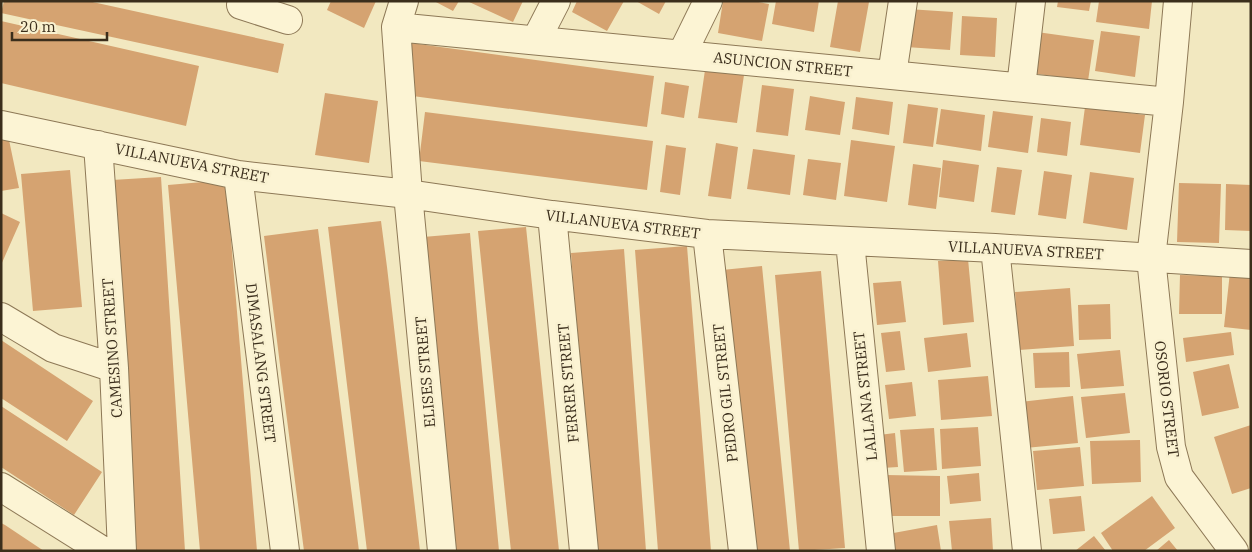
<svg xmlns="http://www.w3.org/2000/svg" width="1252" height="552" font-family="'IBM Plex Serif',serif">
<style>
.building{fill:#d5a371}
.lines{fill:none;stroke-linecap:round;stroke-linejoin:round}
.street-casing{stroke:#8d7856;stroke-width:30}
.street{stroke:#fcf4d4;stroke-width:28}
.labels{text-anchor:middle;dominant-baseline:central;stroke-width:5;stroke-linejoin:round;paint-order:stroke}
.street-label{font-size:15px;fill:#3b2e1c;stroke:#f9f1d0}
</style>
<rect width="100%" height="100%" fill="#f2e8c0"/>
<path class="building" d="M4 1H88L284 44 278 73 1 13Z
M331 1H376L364 28 327 10Z
M434 1H459L453 11Z
M467 1H523L513 22Z
M577 1H624L607 31 572 12Z
M636 1H666L659 14Z
M723 1H753L769 4 762 41 718 33Z
M776 1H819L814 32 772 24Z
M838 1 869 2 860 52 830 47Z
M1058 1H1091L1089 11 1057 7Z
M1099 1H1152L1149 29 1096 22Z
M908 9 953 12 950 50 906 47Z
M962 16 997 18 995 57 960 55Z
M1 21 199 66 186 126 1 83Z
M1101 31 1140 36 1135 77 1095 71Z
M1037 32 1094 40 1088 81 1031 73Z
M411 43 654 76 647 127 405 95Z
M705 70 744 75 737 123 698 118Z
M665 82 689 86 684 118 661 114Z
M762 85 794 89 788 136 756 132Z
M325 93 378 101 369 163 315 155Z
M810 96 845 102 840 135 805 130Z
M856 97 893 102 889 135 852 129Z
M908 104 938 108 933 147 903 143Z
M1085 107 1145 115 1140 153 1080 145Z
M941 109 985 115 981 151 936 144Z
M993 111 1033 116 1028 153 988 147Z
M425 112 653 141 647 190 419 161Z
M1041 118 1071 122 1067 156 1037 152Z
M8 135 19 188 1 191V137Z
M851 140 895 146 887 202 844 196Z
M716 143 738 147 731 199 708 196Z
M666 145 686 148 680 195 660 192Z
M753 149 795 155 790 195 747 189Z
M808 159 841 163 836 200 803 195Z
M943 160 979 165 974 202 939 197Z
M913 164 941 168 936 209 908 205Z
M997 167 1022 170 1015 215 991 212Z
M70 170 82 307 33 311 21 174Z
M1044 171 1072 175 1066 219 1038 215Z
M1090 172 1134 178 1127 230 1083 223Z
M161 177 185 551H136L112 180Z
M226 180 257 551H200L168 185Z
M1179 183 1221 184 1219 243 1177 242Z
M1226 184 1251 185V231L1225 230Z
M1 213 20 222 1 265Z
M381 221 387 267 420 551H367L328 227Z
M526 227 531 275 559 551H511L508 523 478 231Z
M318 229 347 457 359 551H304L281 373 264 236Z
M470 233 478 328 499 551H453L423 237Z
M687 246 711 551H658L635 250Z
M624 249 646 551H593L571 253Z
M968 259 974 322 943 325 938 261Z
M762 266 790 551H750L722 270Z
M821 271 845 548 799 551 775 275Z
M1230 272 1251 274V330L1224 327Z
M1180 275 1222 276V314H1179Z
M901 281 906 322 877 325 873 283Z
M1070 288 1074 346 1019 350 1015 292Z
M1110 304 1111 339 1079 340 1078 305Z
M900 331 905 370 886 372 881 333Z
M1231 332 1234 355 1186 362 1183 338Z
M967 333 971 367 928 372 924 338Z
M1 340 93 401 67 441 1 398Z
M1120 350 1124 386 1081 389 1077 354Z
M1069 352 1070 387 1035 388 1033 353Z
M1229 364 1239 408 1202 416 1193 372Z
M988 376 992 416 941 420 938 380Z
M912 382 916 416 889 419 885 385Z
M1125 393 1130 433 1086 438 1081 397Z
M1073 396 1078 443 1025 448 1020 402Z
M1 406 102 472 74 515 1 467Z
M1251 425V488L1232 494 1214 437Z
M978 427 981 466 942 469 940 429Z
M934 428 937 470 904 472 900 430Z
M895 433 898 467 882 468 879 435Z
M1140 440 1141 482 1092 484 1090 441Z
M1080 447 1084 486 1037 490 1033 451Z
M979 473 981 501 950 504 947 476Z
M886 475 940 476V516H886Z
M1081 496 1085 531 1053 534 1049 499Z
M1152 496 1175 528 1144 551H1113L1101 533Z
M991 518 993 551H952L949 521Z
M1 523 5 525 44 551H1Z
M937 525 941 551H891L888 534Z
M1094 536 1106 551H1075Z
M1169 540 1178 551H1156Z"/>
<g class="lines">
<defs>
<path id="street" d="M404 1 396 27 408 194 442 551
M1178 1 1169 102 1151 258 1171 447 1179 477 1234 551
M241 5 288 20
M396 27 1169 102
M536 40 556 1
M682 54 708 1
M892 75 903 1
M1021 87 1031 1
M1 125 238 175 408 194 552 215 707 234 995 248 1251 264
M98 145 114 368 122 551
M238 175 285 551
M552 215 584 551
M707 234 743 551
M850 242 881 551
M995 248 1027 551
M1 317 53 348 114 368
M1 487 103 551"/>
</defs>
<use href="#street" class="street-casing"/>
<use href="#street" class="street"/>
</g>
<g class="labels">
<g class="street-label">
<text transform="translate(783 64) rotate(6)">ASUNCION STREET</text>
<text transform="translate(192 163) rotate(11)">VILLANUEVA STREET</text>
<text transform="translate(623 224) rotate(7)">VILLANUEVA STREET</text>
<text transform="translate(1026 250) rotate(3)">VILLANUEVA STREET</text>
<text transform="translate(112 348) rotate(-94)">CAMESINO STREET</text>
<text transform="translate(261 363) rotate(83)">DIMASALANG STREET</text>
<text transform="translate(425 372) rotate(-95)">ELISES STREET</text>
<text transform="translate(568 383) rotate(-95)">FERRER STREET</text>
<text transform="translate(725 393) rotate(-96)">PEDRO GIL STREET</text>
<text transform="translate(865 396) rotate(-96)">LALLANA STREET</text>
<text transform="translate(1167 399) rotate(83)">OSORIO STREET</text>
</g>
</g>
<rect width="1252" height="552" fill="none" stroke="#3b2e1c" stroke-width="5"/>
<path d="M12 32v8h95v-8" fill="none" stroke="#3b2e1c" stroke-width="2.5"/>
<text x="20" y="32" font-size="15" fill="#3b2e1c" stroke="#f9f1d0" stroke-width="4" paint-order="stroke">20 m</text>
</svg>
